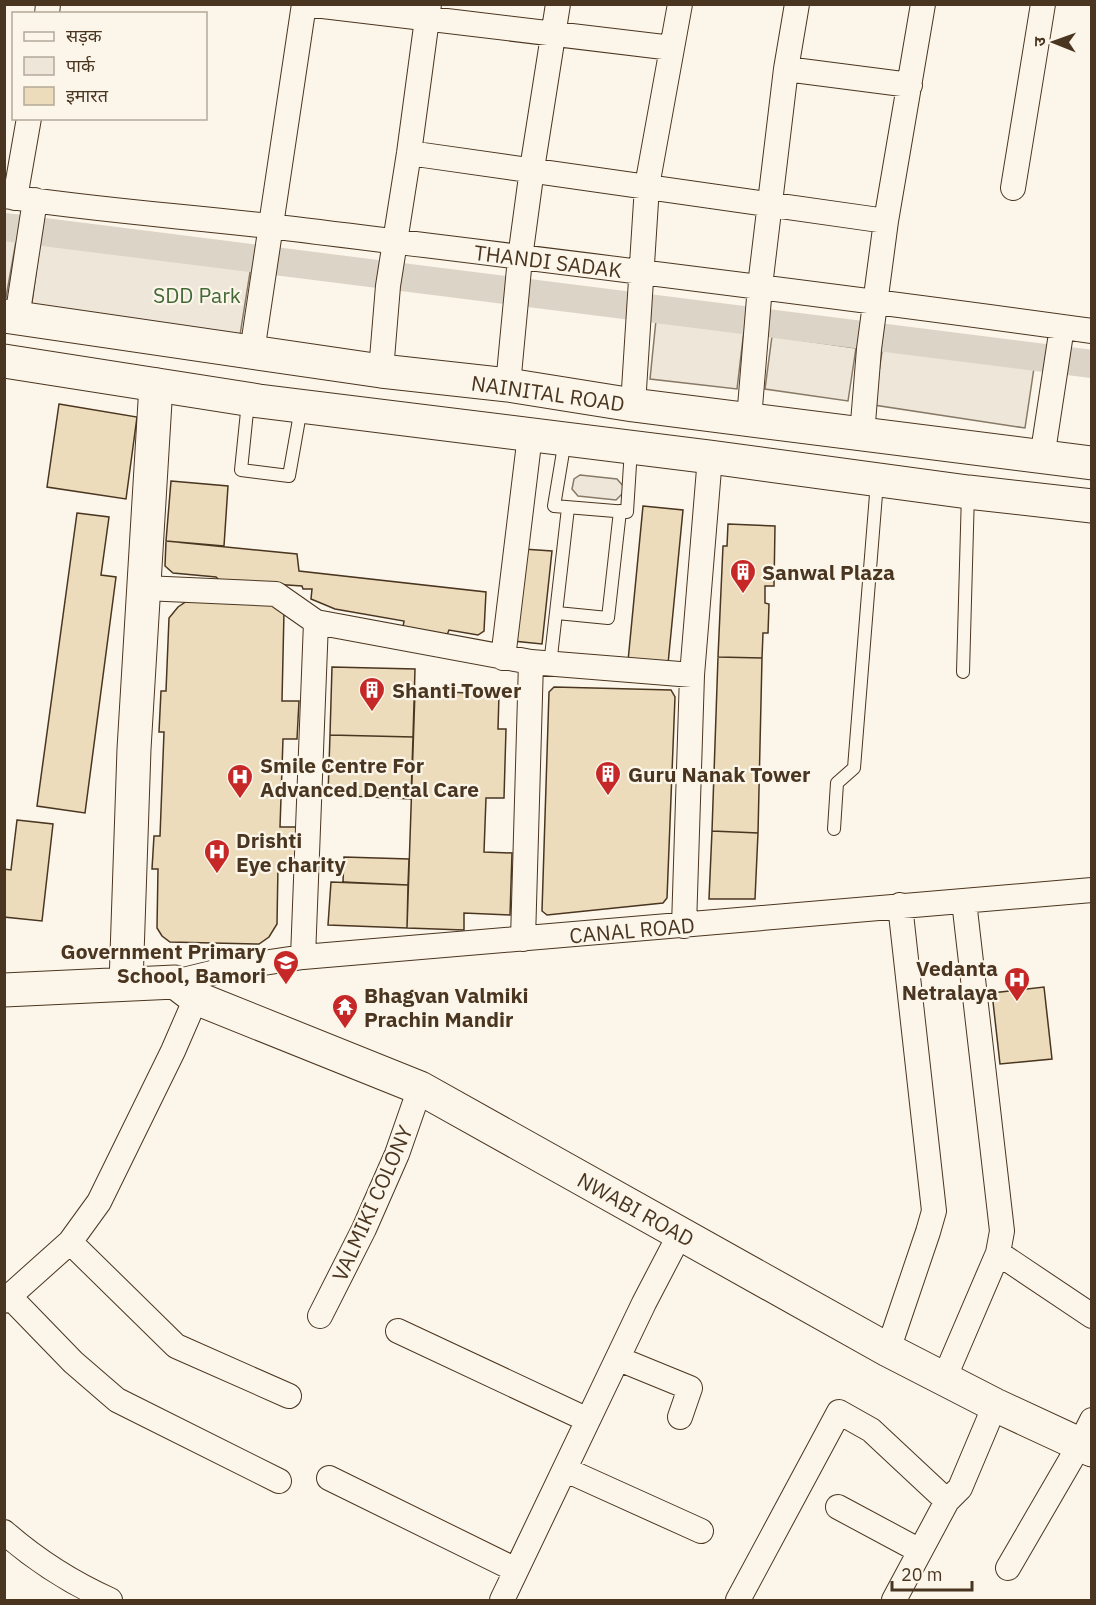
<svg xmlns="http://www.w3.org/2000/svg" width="1096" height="1605" font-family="'IBM Plex Sans','Noto Sans Devanagari',sans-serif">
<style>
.green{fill:#ede6d9;stroke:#887966;stroke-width:1.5}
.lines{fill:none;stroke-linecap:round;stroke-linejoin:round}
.canal{stroke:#dcd4c6;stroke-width:28}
.building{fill:#ecdcbc;stroke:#4a3520;stroke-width:1.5}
.lane-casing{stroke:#4a3520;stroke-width:14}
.street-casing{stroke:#4a3520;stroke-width:26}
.secondary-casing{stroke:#4a3520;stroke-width:35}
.highway-casing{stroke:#4a3520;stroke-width:35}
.lane{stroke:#fbf6e9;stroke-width:12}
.street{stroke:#fbf6e9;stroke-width:24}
.secondary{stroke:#fbf6e9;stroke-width:33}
.highway{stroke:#fbf6e9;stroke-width:33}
.labels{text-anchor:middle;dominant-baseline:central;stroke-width:4.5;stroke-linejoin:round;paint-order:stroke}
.street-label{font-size:21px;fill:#4a3520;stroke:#fbf6e9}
.park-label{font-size:21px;fill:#436837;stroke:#fbf6e9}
.poi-label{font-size:21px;font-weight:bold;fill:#4a3520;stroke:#fbf6e9;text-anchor:start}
</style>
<rect width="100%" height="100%" fill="#fbf6e9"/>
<path class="green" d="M5 217 20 219 5 303Z
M40 243 251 266 240 335 31 310Z
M656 320 744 330 737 389 650 379Z
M772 336 856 348 848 401 765 389Z
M883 345 1034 368 1025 428 874 405Z
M580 475 617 479 624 487 623 493 616 500 578 496 572 489 574 479Z"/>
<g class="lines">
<path class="canal" d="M4 227 1092 364"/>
</g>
<path class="building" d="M59 404 137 417 126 499 47 487Z
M171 481 228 486 224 546 166 541Z
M643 506 683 510 668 664 628 661Z
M77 513 109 517 101 575 116 577 85 813 37 806Z
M728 524 775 526 774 586H765V603L769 604 768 633H763L762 658 718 657 723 546H727Z
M166 541 297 554 299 571 486 592 484 631 478 635 449 630 447 635 403 627 404 621 335 609 311 599 312 589H303L302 586 242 582 223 584 216 577 173 573 165 566Z
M523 549 552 551 542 644 513 641Z
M193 597 272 602 284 611 282 701H299L297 739H283L280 827H297L296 866 278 865 277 924 269 937 259 944 170 942 162 936 157 928 158 869H152L154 836H160L164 732H159L161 691H166L169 618 178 607Z
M718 657 762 658 758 833 712 831Z
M332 667 415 669 413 737 330 735Z
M554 687 671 690 675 697 667 898 663 903 547 915 542 911 549 692Z
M415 691 499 694 498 729H506L504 798H486L484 852 512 853 510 915 464 913V930L407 928Z
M330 735 413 737 411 799 328 795Z
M17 820 53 824 42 921 4 917V869L11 870Z
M712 831 758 833 755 899H709Z
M344 857 409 859 408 885 343 882Z
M331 882 408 885 407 928 328 925Z
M1044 987 1052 1059 1000 1064 992 993Z"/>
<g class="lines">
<defs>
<path id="lane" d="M248 402 241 470 289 476 301 408
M565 440 554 506 627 512 631 449
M557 613 608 618 620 511
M550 665 568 508
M963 672 968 493
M834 829 837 783 854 768 877 482"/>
<path id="street" d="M306 4 672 48
M47 14 48 4
M786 69 910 85
M409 153 886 221
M1013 188 1043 4
M4 196C100 211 198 217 294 229 560 262 826 294 1092 331
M15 198 29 118
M17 318 35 200
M252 352 304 4
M381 371 388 286 409 153 429 4
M508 385 520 258 532 169 558 4
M633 405 647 186 680 4
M749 419 760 286 786 69 797 4
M862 435 869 349 886 221 923 4
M1042 458 1062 327
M144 588 276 594 316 622 531 662 692 675
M503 658 530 435
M684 926 692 675 710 457
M523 939 531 662
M303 957 316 622
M175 982 236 967 303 957 1092 890
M70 1242 176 1346 289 1396
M998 1253 1092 1316
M10 1297 73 1362 117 1400 279 1481
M4 1301 70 1242 99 1202 173 1051 196 998
M320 1316 364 1229 397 1154 420 1088
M398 1331 588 1420
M888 1350 928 1232 934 1211 900 905
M619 1359 690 1388 680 1417
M944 1379 998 1253 1002 1231 964 901
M566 1470 701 1531
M329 1478 516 1570
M838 1507 920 1551
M4 1532C36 1560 72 1583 110 1600
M1008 1568 1080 1444 1092 1420
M502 1600 644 1303 680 1234
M738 1600 839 1412 871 1430 947 1501
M894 1600 947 1501 960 1488 995 1405"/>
<path id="secondary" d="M126 984 134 749 156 385
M4 990 175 982 196 998 420 1088 888 1350 995 1405 1092 1450"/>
<path id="highway" d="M4 316 381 371 508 385 633 405 1092 463
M4 361 259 401 710 457 968 492 1092 506"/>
</defs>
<use href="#lane" class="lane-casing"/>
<use href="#street" class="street-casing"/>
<use href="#secondary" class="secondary-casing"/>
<use href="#highway" class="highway-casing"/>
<use href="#lane" class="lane"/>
<use href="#street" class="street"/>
<use href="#secondary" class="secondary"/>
<use href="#highway" class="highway"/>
</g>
<defs>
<symbol id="building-pin" viewBox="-11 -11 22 30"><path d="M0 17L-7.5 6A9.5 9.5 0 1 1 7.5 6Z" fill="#c62828" stroke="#fbf6e9"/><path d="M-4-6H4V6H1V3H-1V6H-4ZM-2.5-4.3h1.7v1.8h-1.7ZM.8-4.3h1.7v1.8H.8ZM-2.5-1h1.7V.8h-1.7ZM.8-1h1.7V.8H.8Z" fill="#fff"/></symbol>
<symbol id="hospital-pin" viewBox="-11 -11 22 30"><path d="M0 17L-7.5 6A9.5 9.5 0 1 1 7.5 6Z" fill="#c62828" stroke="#fbf6e9"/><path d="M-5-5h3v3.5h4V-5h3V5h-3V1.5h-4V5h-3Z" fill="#fff"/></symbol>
<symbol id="school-pin" viewBox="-11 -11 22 30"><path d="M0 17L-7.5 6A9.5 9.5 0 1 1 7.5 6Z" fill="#c62828" stroke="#fbf6e9"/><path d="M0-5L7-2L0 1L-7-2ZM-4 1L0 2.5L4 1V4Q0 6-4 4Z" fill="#fff"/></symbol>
<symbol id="temple-pin" viewBox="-11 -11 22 30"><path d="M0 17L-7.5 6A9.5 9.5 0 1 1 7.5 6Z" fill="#c62828" stroke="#fbf6e9"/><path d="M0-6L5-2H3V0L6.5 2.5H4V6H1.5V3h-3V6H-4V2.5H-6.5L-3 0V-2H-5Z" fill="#fff"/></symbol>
</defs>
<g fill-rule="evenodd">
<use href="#building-pin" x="728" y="557" width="30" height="40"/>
<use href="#building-pin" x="357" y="675" width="30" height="40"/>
<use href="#building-pin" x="593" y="759" width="30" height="40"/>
<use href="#hospital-pin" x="225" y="762" width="30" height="40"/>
<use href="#hospital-pin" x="202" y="837" width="30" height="40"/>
<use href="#school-pin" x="271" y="948" width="30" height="40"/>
<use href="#hospital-pin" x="1002" y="965" width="30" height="40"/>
<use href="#temple-pin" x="330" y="992" width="30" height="40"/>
</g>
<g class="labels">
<g class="street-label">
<text transform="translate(548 261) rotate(7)">THANDI SADAK</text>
<text transform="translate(548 393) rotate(8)">NAINITAL ROAD</text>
<text transform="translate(632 930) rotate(-5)">CANAL ROAD</text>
<text transform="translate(372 1203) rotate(-66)">VALMIKI COLONY</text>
<text transform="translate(636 1209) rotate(29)">NWABI ROAD</text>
</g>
<g class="park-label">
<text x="197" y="295">SDD Park</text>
</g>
<g class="poi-label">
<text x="762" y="572">Sanwal Plaza</text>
<text x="392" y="690">Shanti Tower</text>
<text x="260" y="765">Smile Centre For<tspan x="260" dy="24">Advanced Dental Care</tspan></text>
<text x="628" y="774">Guru Nanak Tower</text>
<text x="236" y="840">Drishti<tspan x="236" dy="24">Eye charity</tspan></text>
<text x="266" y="951" text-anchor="end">Government Primary<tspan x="266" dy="24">School, Bamori</tspan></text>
<text x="998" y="968" text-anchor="end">Vedanta<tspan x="998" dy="24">Netralaya</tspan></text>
<text x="364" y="995">Bhagvan Valmiki<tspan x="364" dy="24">Prachin Mandir</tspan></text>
</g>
</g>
<rect width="1096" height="1605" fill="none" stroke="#4a3520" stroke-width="12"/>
<rect x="12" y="12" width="195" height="108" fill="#fbf6e9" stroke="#b4a999" stroke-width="1.5"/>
<rect x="24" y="32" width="30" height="9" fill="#fbf6e9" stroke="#b4a999" stroke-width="1.5"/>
<text x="66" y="42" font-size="18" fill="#4a3520">सड़क</text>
<rect x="24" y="57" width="30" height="18" fill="#ede6d9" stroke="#b4a999" stroke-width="1.5"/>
<text x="66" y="72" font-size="18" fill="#4a3520">पार्क</text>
<rect x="24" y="87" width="30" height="18" fill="#ecdcbc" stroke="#b4a999" stroke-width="1.5"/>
<text x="66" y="102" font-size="18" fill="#4a3520">इमारत</text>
<g transform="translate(1054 42) rotate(271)" stroke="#fbf6e9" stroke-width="4.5" paint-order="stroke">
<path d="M0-4.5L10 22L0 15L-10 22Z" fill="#4a3520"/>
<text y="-9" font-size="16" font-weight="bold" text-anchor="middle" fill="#4a3520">उ</text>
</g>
<path d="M892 1581v9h80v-9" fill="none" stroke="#4a3520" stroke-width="3"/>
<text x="901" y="1581" font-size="18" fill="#4a3520" stroke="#fbf6e9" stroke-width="4.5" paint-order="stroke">20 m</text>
</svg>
